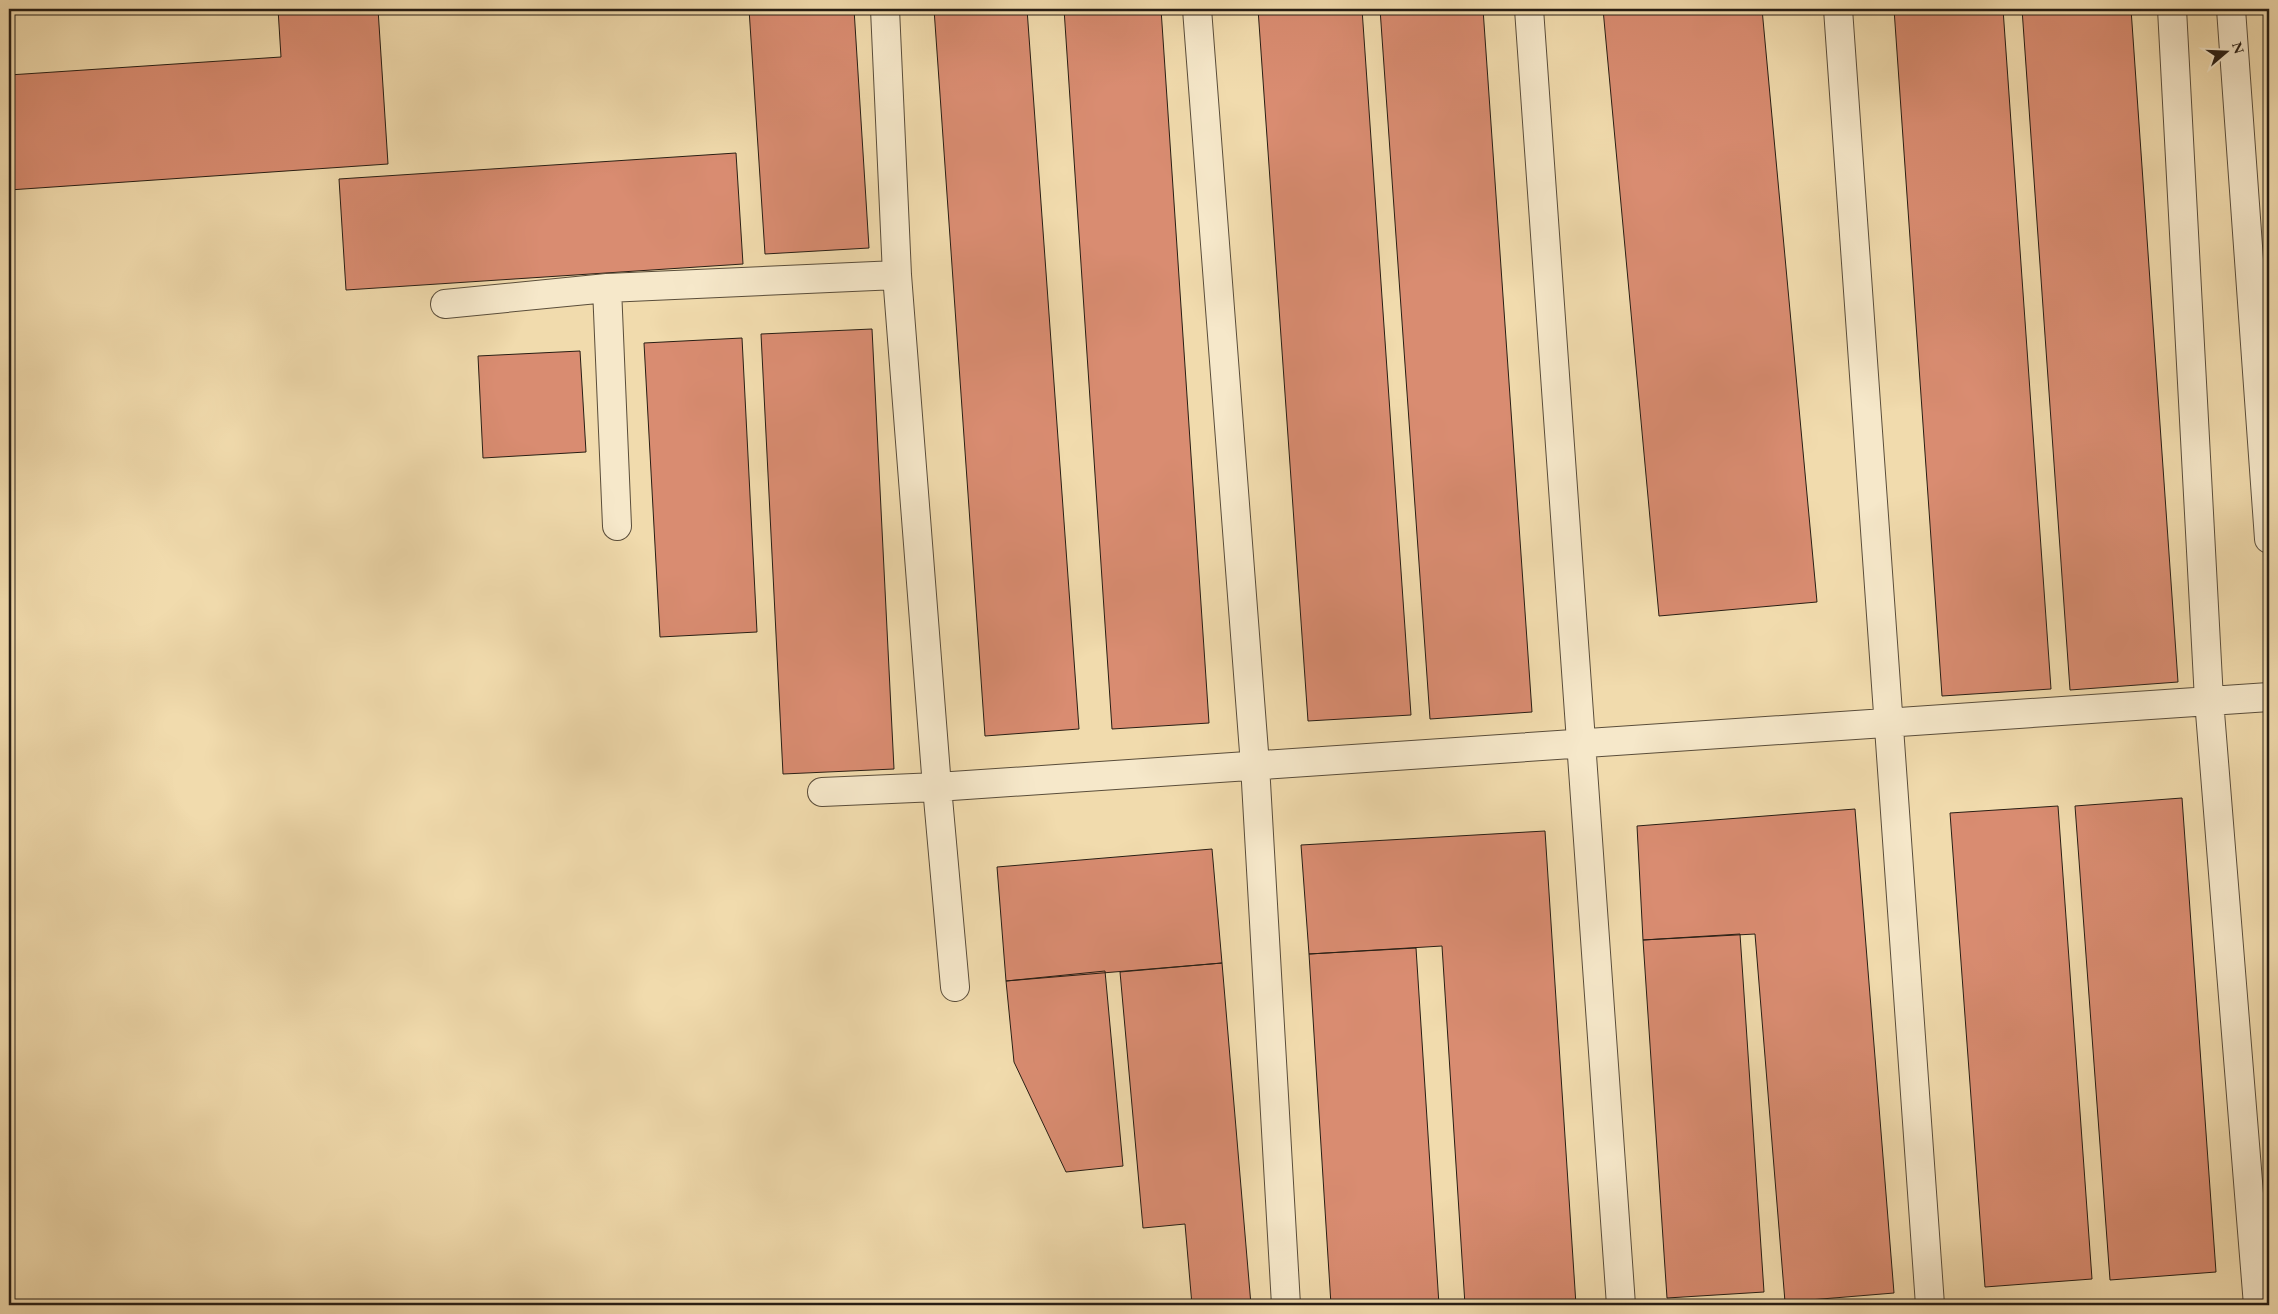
<svg xmlns="http://www.w3.org/2000/svg" width="2278" height="1314" font-family="'EB Garamond',serif">
<style>
.building{fill:#d98c71;stroke:#281e14}
.lines{fill:none;stroke-linecap:round;stroke-linejoin:round}
.street-casing{stroke:#5a4d3a;stroke-width:30}
.street{stroke:#f6e8ca;stroke-width:28}
</style>
<rect width="100%" height="100%" fill="#f1dbad"/>
<filter id="stains"><feTurbulence type="fractalNoise" baseFrequency=".004" numOctaves="4"/><feColorMatrix values="0 0 0 0 .2 0 0 0 0 .09 0 0 0 0 .02 0 0 0 .5 -.17"/></filter>
<radialGradient id="worn" r=".72"><stop offset=".6" stop-color="#630" stop-opacity="0"/><stop offset="1" stop-color="#630" stop-opacity=".3"/></radialGradient>
<path class="building" d="M278 9H378L388 164 9 190V75L281 57Z
M749 9H854L869 248 765 254Z
M934 9H1027L1079 729 985 736Z
M1064 9H1161L1209 723 1112 729Z
M1258 9H1362L1411 715 1308 721Z
M1380 9H1483L1532 712 1430 719Z
M1603 9H1762L1817 602 1659 616Z
M1894 9H2003L2051 689 1942 696Z
M2022 9H2131L2178 682 2070 690Z
M736 153 743 264 346 290 339 179Z
M872 329 894 769 783 774 761 334Z
M742 338 757 632 660 637 644 343Z
M580 351 586 452 483 458 478 356Z
M2182 798 2216 1272 2110 1280 2075 806Z
M2058 806 2092 1279 1985 1287 1950 813Z
M1855 809 1894 1293 1785 1302 1755 934 1643 940 1637 826Z
M1545 831 1576 1305H1465L1442 946 1309 954 1301 845Z
M1212 849 1222 963 1006 981 997 867Z
M1740 934 1764 1292 1667 1298 1643 940Z
M1416 948 1439 1305H1331L1309 954Z
M1222 963 1251 1305H1192L1185 1224 1143 1228 1120 972Z
M1105 971 1123 1166 1066 1172 1014 1062 1006 981Z"/>
<g class="lines">
<defs>
<path id="street" d="M885 9 897 275 937 787 2269 697
M1197 9 1255 765 1286 1305
M1529 9 1621 1305
M1838 9 1930 1305
M2172 9 2209 700 2258 1305
M2231 9 2269 539
M607 288 617 526
M445 304 607 288 897 275
M822 792 937 787 955 987"/>
</defs>
<use href="#street" class="street-casing"/>
<use href="#street" class="street"/>
</g>
<rect width="2278" height="1314" fill="none" stroke="#f1dbad" stroke-width="30"/>
<rect x="10" y="10" width="2258" height="1294" fill="none" stroke="#281e14" stroke-width="2.5"/>
<rect x="15" y="15" width="2248" height="1284" fill="none" stroke="#281e14"/>
<g transform="translate(2226 52) rotate(71)" stroke="#f6e8ca" stroke-width="4" paint-order="stroke">
<path d="M0-4L9 19L0 12L-9 19Z" fill="#281e14"/>
<text y="-8" font-size="14" font-weight="bold" text-anchor="middle" fill="#281e14">N</text>
</g>
<rect width="100%" height="100%" filter="url(#stains)"/>
<rect width="100%" height="100%" fill="url(#worn)"/>
</svg>
